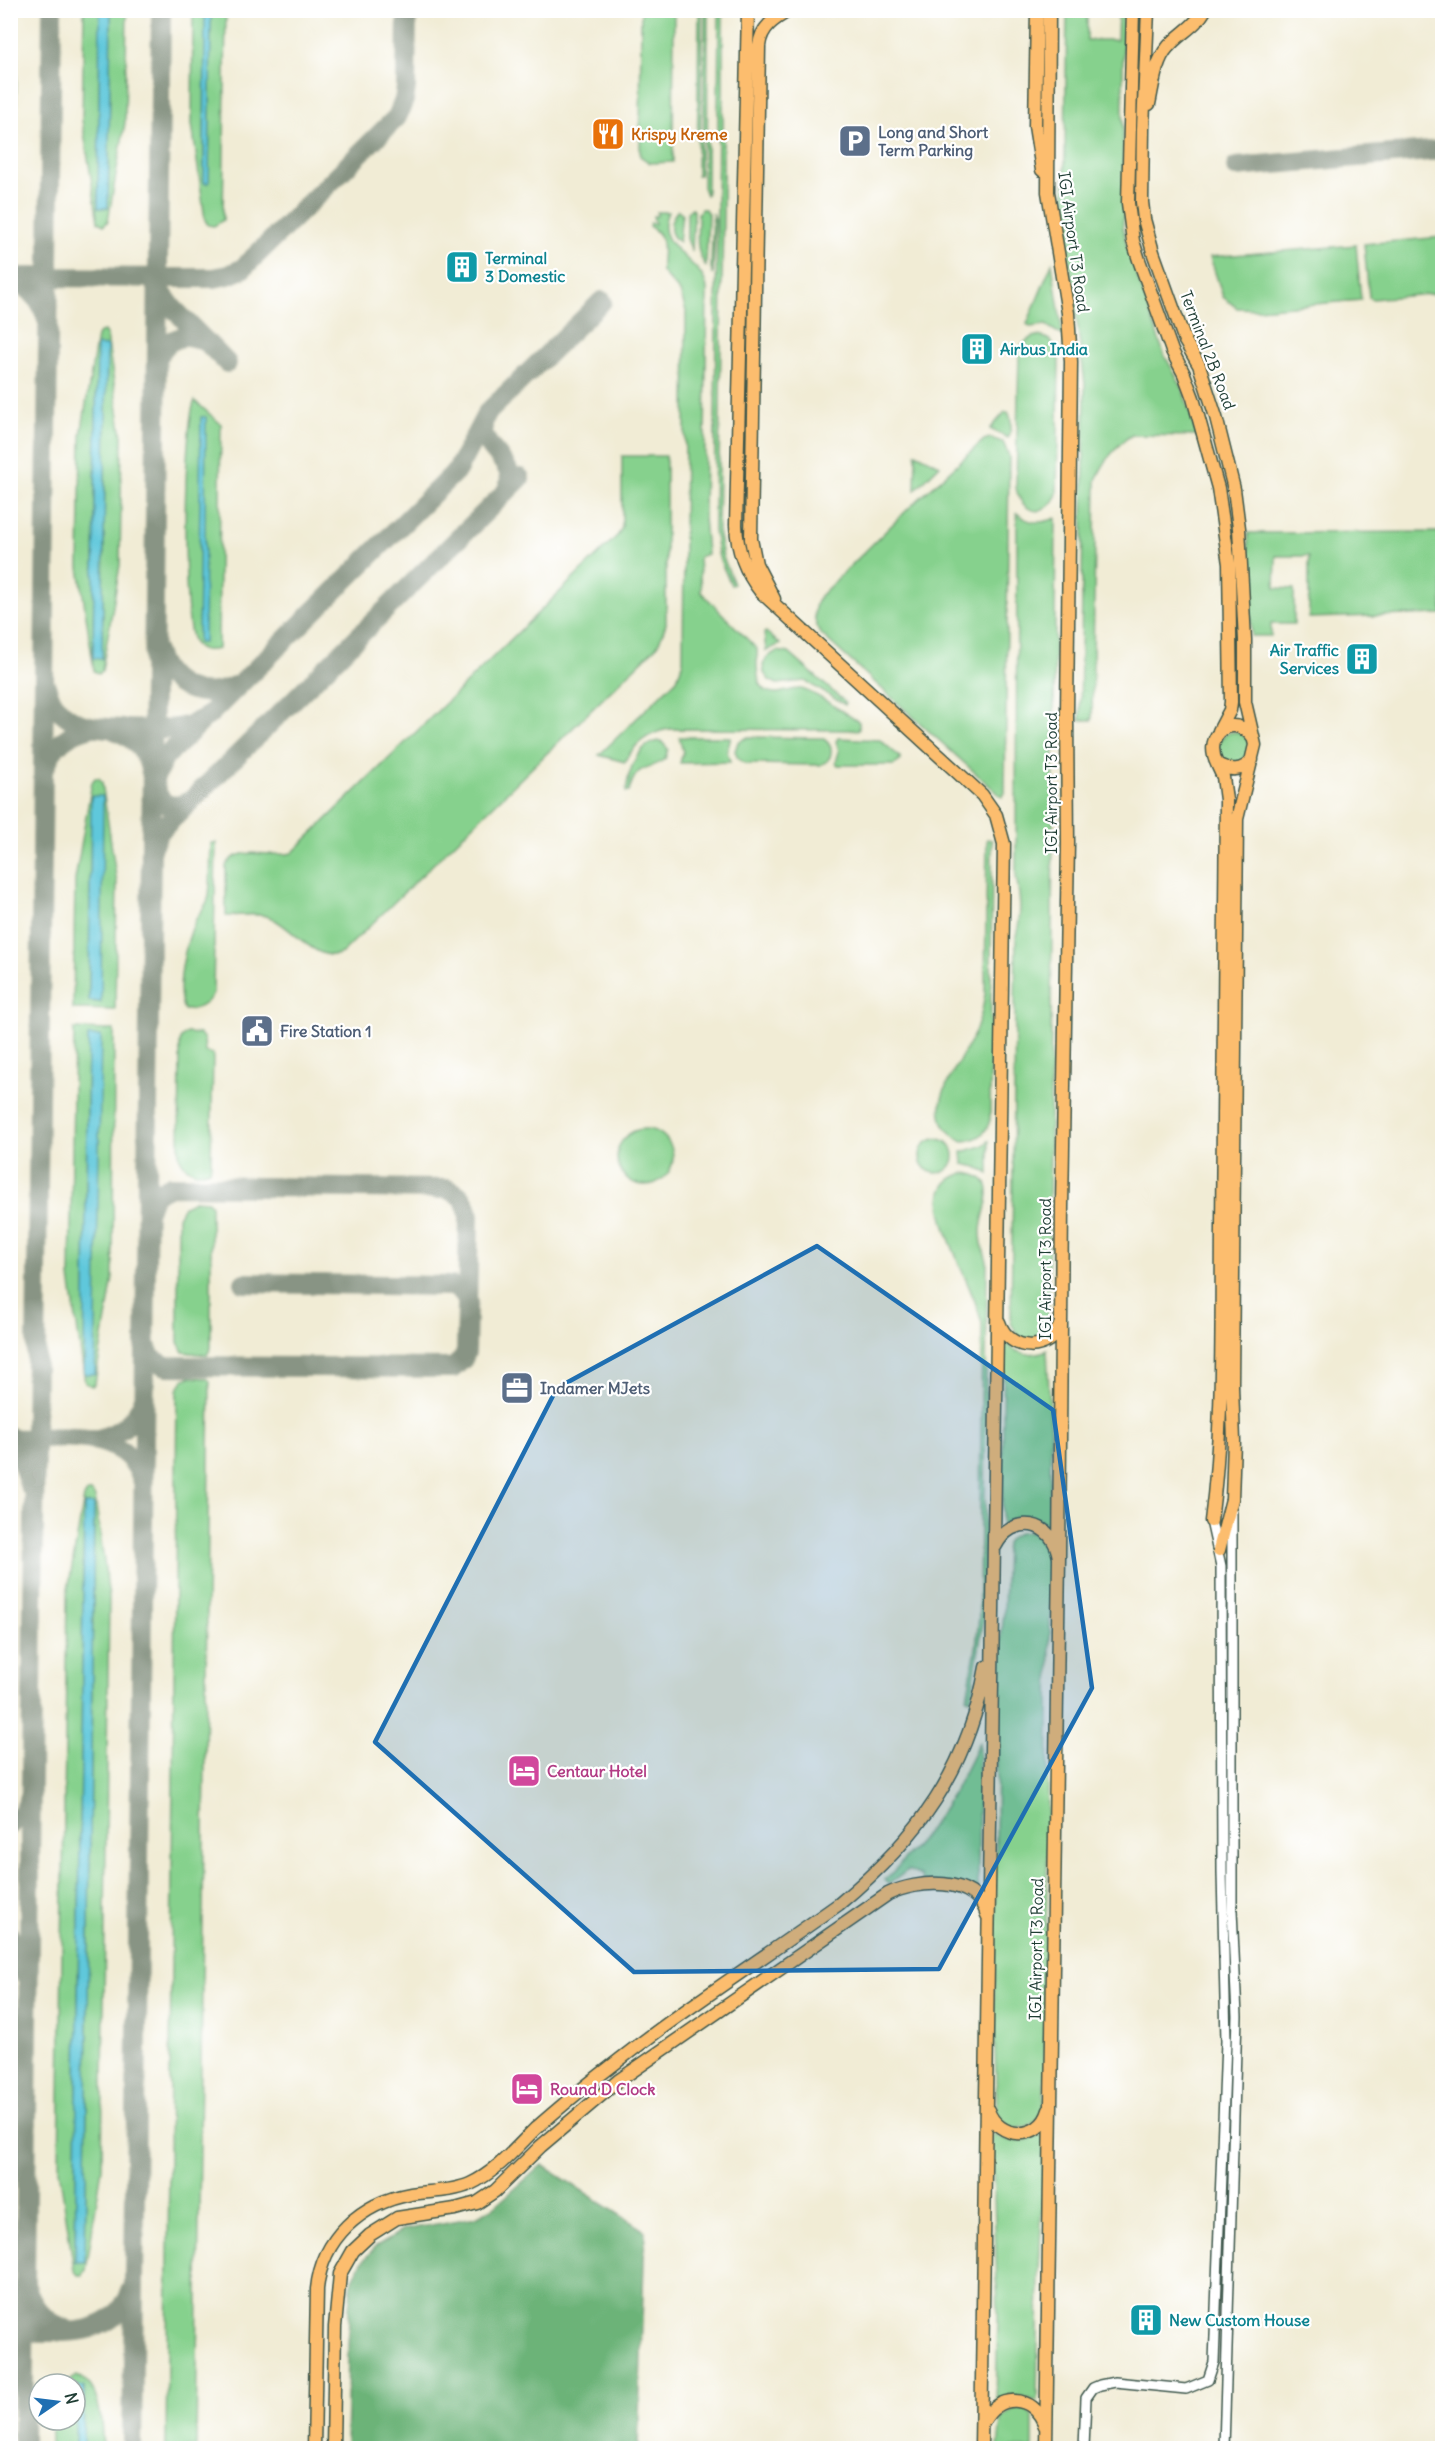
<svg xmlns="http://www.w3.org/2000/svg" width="1453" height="2459" font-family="Delius,sans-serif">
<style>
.green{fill:#86d18d;stroke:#528760;stroke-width:1.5;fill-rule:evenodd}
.forest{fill:#6cb378;stroke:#467856;stroke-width:1.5}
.water{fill:#5fc8db;stroke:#3f8288;stroke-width:1.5}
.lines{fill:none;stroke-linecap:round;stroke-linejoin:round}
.taxiway{stroke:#889484;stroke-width:20}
.minor-casing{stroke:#3e574c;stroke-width:12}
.major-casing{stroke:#3e574c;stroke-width:15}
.minor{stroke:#fff;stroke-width:9}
.major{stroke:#fcbd6e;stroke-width:12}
.marked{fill:#1f6fb2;fill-opacity:0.2;stroke:#1f6fb2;stroke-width:4.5;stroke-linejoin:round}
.labels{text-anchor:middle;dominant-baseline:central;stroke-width:4.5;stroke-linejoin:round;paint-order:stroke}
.service-label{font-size:16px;font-weight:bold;fill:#4e5e75;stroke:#fff;text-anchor:start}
.food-label{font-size:16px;font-weight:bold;fill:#c56008;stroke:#fff;text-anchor:start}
.street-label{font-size:16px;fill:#1f3d34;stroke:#fff}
.culture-label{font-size:16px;font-weight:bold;fill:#0d838f;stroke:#fff;text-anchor:start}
.hotel-label{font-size:16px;font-weight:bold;fill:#b23c85;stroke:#fff;text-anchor:start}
</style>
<rect width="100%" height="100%" fill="#fff"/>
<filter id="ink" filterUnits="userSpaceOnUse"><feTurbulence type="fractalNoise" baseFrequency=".0167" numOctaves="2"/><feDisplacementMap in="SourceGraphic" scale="12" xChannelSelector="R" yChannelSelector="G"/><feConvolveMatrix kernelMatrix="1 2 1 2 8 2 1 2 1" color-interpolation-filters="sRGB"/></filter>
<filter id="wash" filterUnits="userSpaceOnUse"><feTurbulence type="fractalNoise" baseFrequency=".008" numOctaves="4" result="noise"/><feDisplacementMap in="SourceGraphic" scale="24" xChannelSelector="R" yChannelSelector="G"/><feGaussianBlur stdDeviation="1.35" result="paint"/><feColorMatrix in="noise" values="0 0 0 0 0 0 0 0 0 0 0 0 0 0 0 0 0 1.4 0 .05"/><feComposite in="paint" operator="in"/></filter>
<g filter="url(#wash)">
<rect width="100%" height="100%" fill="#f1ecd5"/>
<path class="green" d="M17 11 16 120 11 161 10 11Z
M84 11H100L98 208H108L111 11H127L125 123 108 221 104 225 98 222 82 120Z
M193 11H205L204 182 209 183 211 11H226L223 220 214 226 208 225 205 220 192 124Z
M641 11H674L673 162 650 163 640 156Z
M702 11 700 175H697L699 11Z
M708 11 707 194 706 195 703 187 705 11Z
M723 11V213L718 531 723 557 734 584 731 585 719 558 714 531 719 11Z
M1067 11H1087V40H1117L1118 11H1123V228L1127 247 1164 354 1182 387 1197 436 1132 435C1116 444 1103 464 1096 480L1092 720H1080L1085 384 1064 221Z
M692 208 694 211 692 251 687 239V212Z
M701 209H705L708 214 706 266C694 251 698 233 698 214Z
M678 210 682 213 679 242C667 234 669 220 678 210Z
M657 212H668C651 248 704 259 707 289L704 517 707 554 699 557 701 592 757 649C758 665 752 694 778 693 786 692 794 688 801 689 814 691 846 714 859 722V730L669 729C648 733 634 743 625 762L599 755 677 679 683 662 686 311 680 292 662 272C660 253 670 239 649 226L650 223 655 224 653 216H657Z
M713 213 715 219 713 275 711 268Z
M1442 237V293L1372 299 1369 297 1364 244Z
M1356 245 1361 300 1258 309 1237 308 1223 297 1210 257Z
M1052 263 1063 336 1046 325 1030 327 1027 324Z
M104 331 107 336 122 437 120 565 102 671 99 674 94 671 79 567 81 435 97 336 100 332ZM97 346H107L102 659 93 658Z
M1037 336C1051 337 1057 345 1059 358L1057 494C1046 520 1020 514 1016 487L1019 352C1023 342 1028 338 1037 336Z
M11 396 15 434 11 705 10 396Z
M195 401 221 424 218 649C209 651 200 652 194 643 181 623 183 421 195 401Z
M1005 412H1008C1012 418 1012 433 1008 438L990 429Z
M990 438 1003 442 1009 456 1005 793 1002 797 820 633C813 620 812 608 820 596L910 507 984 440Z
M916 453 940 465 915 490Z
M622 456H666V624L658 645 342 953C317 965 291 925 269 917 257 912 239 916 226 916V866C237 843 272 859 292 853L618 535 622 527Z
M1017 513C1029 524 1041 524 1056 518L1048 1330 1039 1341 1020 1339 1011 1323 1016 936C1022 914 1020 897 1016 876Z
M1442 532V614L1309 618V556H1276L1275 588 1294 589V624H1271V636H1251L1248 533Z
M766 632 780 644 766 651 764 633Z
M777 651 789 653 845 702V705L805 681 777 684 769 680 764 673 763 665 767 657Z
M1218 748a16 16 0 1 1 32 0a16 16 0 1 1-32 0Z
M679 737H731L727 751 730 762 680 763 683 752Z
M748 737 822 738C835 745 834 760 820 765L746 764 738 759 735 751 738 742Z
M838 738 880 740 900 757V761L894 765H838L836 763 839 751 836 741Z
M661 741 668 749 665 759C647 772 636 762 629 792H626C628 772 637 742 661 741Z
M95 778H99L102 782 117 883 115 1010 73 1009 75 880 92 782ZM91 796 101 1001 100 1002 89 1001Z
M987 839 992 840 990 1120C986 1134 978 1140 963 1141 913 1118 960 1065 974 1034 980 1021 983 1008 985 994Z
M211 843H216L213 994C207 1005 197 1010 184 1010 174 989 186 940 196 919 200 911 208 905 209 895 211 878 210 860 211 843Z
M74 1029 114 1030 113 1278 95 1383 92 1386 85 1383 70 1277ZM88 1036 94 1374 84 1373Z
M187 1033 200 1034 204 1039 205 1052 213 1054 211 1164 210 1170C196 1176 184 1169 179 1156L180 1043 181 1038Z
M617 1157a28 28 0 1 1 56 0a28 28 0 1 1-56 0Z
M920 1156a17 17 0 1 1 34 0a17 17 0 1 1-34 0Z
M989 1141V1174L977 1167 963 1164 962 1152 982 1146Z
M964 1173C1000 1176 986 1201 982 1223 979 1236 983 1249 987 1261L984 1617 971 1699 967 1698 976 1648 979 1617 982 1324C975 1289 934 1224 941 1193 944 1181 953 1176 964 1173Z
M196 1200 208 1201 211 1205V1348L207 1355 183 1352 178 1342V1217L184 1206Z
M1004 1339C1014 1355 1030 1357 1047 1350L1051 1431 1049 1527C1034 1513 1018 1512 1002 1526Z
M189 1377 206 1378 210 1381 196 2448H166L177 1390 183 1380Z
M87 1492H91L95 1497 109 1597 102 2168 86 2270 83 2275H78L74 2270 59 2169 67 1595 84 1497ZM84 1504H94L85 2262H75Z
M1030 1532C1042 1537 1047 1544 1051 1556L1044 2108C1038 2125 1028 2127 1012 2129L1001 2120 997 2111 994 2014 998 1663 1004 1614 1006 1543C1012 1534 1019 1532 1030 1532Z
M979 1742 978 1891 971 1887 922 1881 921 1876 908 1870 889 1884 885 1880C927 1838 955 1796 979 1742Z
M992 2133C1012 2145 1024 2142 1045 2134L1039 2272 1037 2402 1021 2396 996 2403 998 2314Z
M76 2376C103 2383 101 2427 103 2448H83L84 2388 77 2387 75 2448H49L54 2420H75V2384H64Z
M1015 2408 1026 2410 1033 2416V2448H998L1001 2419Z"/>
<path class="forest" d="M542 2165 645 2231 638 2448H346L349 2308 352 2281 362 2262 376 2246 403 2230 476 2217 494 2207Z"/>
<path class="water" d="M211 10 209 183H204L205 11Z
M100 11H111L108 208H98Z
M97 345 107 346 102 659 93 658Z
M201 417H206L204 643H198Z
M91 796H103L101 1002 89 1001Z
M88 1036H101L95 1374H84Z
M84 1504H94L85 2262H75Z
M76 2387H84L83 2448H75Z"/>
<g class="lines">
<path class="taxiway" d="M1236 167 1442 150
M10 277 214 278 228 275 242 269 397 117 404 100 406 87 407 10
M10 279C29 287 42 300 47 320
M156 285 173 308 227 363
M157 360C165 338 187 330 207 343
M485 417C471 450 526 461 505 493
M156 652C166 687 202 702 234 686
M46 686C51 703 62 716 79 723 95 730 164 731 182 727 192 725 199 721 208 716L457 470 487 413 602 301
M112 729C126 734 138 742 145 755 156 774 151 822 192 800
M45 768C53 744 69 732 93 727
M154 779 165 757 199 724
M152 846 160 831 520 478
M244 1283 452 1286 463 1292 468 1303
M146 1344 151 1358 166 1366 453 1368 463 1359 466 1352 469 1216C467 1201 461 1194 447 1189L170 1186 154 1194 148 1211
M10 1437 23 1465 30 1487
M10 1439C56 1439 128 1425 143 1483
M94 1440C119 1435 136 1422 144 1398
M10 1825 24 1811 31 1795
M10 1936 23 1973
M26 2287C32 2308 45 2322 66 2329
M10 2331C57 2331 113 2343 132 2289
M23 2448 52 10
M132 2448 161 10"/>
</g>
</g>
<g filter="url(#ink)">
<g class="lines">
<defs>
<path id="minor" d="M1084 2448 1086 2398 1093 2388 1100 2385 1115 2382 1186 2389 1208 2380 1214 2362 1226 2041 1222 1872 1221 1566 1211 1521
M1224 2448 1237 2016 1232 1910V1513"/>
<path id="major" d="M748 10 736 525C737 551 745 572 761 592L982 795 996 815 1004 844 981 2448
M1037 10 1035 126 1042 170
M1049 10 1048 192 1068 313 1071 362 1067 713 1068 843 1062 1207 1059 1558
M1133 10 1128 203 1133 241 1139 260 1172 351 1184 374 1193 398 1218 488 1229 564 1231 702 1230 710 1219 731
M1148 10 1143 129 1142 202 1144 219 1153 252 1185 341 1199 365 1216 417 1234 489 1239 528 1245 640V702L1255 745 1237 819 1232 1386 1234 1441 1232 1499 1219 1550
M1149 104C1153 86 1155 61 1168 47 1180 33 1196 26 1205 10
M774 599 756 564 751 539 759 46C761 27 774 19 790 10
M1252 760C1242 772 1230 771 1217 764 1202 734 1234 711 1253 738
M999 1322C1009 1353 1052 1354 1061 1322
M1211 1521C1224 1423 1221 1324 1222 1226 1224 1084 1225 942 1226 800L1223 777 1217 764
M995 1547C1012 1512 1054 1520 1059 1558L1046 2448
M988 2110C998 2140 1040 2142 1049 2110
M983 2423C997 2393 1034 2393 1045 2426
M314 2448 317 2289C322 2238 361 2203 411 2194 430 2191 452 2192 470 2184 496 2172 515 2149 535 2129 559 2108 584 2087 609 2068 682 2010 762 1959 839 1904 918 1838 968 1771 986 1667
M333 2448 335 2327 340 2274 353 2251 370 2235 397 2218 455 2209 477 2203 495 2191 541 2146 618 2081 888 1894C917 1880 976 1875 987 1915"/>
</defs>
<use href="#minor" class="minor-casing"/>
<use href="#major" class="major-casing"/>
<use href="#minor" class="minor"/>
<use href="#major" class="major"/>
</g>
</g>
<path class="marked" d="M817 1246 1053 1410 1092 1688 939 1969 634 1972 375 1742 557 1388Z"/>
<defs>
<symbol id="restaurant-square" viewBox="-11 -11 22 22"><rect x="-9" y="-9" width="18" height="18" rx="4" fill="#e8710a" stroke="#fff"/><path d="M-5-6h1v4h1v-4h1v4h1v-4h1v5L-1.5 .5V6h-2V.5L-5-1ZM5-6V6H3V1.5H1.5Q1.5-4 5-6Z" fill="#fff"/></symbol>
<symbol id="parking-square" viewBox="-11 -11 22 22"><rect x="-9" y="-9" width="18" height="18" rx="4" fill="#5c6f8a" stroke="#fff"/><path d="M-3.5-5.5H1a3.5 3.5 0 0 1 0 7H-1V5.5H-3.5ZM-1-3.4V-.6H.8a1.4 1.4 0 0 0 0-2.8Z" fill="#fff"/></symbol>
<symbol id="building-square" viewBox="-11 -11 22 22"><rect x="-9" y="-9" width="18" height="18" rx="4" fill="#0f9aa8" stroke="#fff"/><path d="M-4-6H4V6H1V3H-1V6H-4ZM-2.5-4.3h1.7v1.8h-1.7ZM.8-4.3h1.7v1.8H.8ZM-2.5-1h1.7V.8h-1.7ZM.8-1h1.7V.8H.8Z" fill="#fff"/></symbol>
<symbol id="civic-square" viewBox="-11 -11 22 22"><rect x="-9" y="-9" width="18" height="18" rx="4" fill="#5c6f8a" stroke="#fff"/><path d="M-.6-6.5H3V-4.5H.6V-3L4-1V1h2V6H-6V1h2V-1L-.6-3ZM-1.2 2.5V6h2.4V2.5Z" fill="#fff"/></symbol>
<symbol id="office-square" viewBox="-11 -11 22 22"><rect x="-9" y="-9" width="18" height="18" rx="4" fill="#5c6f8a" stroke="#fff"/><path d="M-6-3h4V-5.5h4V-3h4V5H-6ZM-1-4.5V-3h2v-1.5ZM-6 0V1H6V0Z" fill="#fff"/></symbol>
<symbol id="hotel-square" viewBox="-11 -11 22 22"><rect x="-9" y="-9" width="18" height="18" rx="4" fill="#d1479c" stroke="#fff"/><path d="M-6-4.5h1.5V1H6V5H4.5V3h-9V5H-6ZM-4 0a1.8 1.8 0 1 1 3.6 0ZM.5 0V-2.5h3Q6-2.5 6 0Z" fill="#fff"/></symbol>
</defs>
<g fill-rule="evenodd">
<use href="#restaurant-square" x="589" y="115" width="38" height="38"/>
<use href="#parking-square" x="836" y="122" width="38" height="38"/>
<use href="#building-square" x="443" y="248" width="38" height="38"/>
<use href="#building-square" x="958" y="330" width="38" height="38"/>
<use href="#building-square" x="1343" y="640" width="38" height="38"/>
<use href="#civic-square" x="238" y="1012" width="38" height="38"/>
<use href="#office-square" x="498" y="1369" width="38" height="38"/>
<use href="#hotel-square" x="505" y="1752" width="38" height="38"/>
<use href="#hotel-square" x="508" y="2070" width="38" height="38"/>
<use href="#building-square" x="1127" y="2301" width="38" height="38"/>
</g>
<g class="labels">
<g class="service-label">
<text x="878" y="132">Long and Short<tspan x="878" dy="18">Term Parking</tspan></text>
<text x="280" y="1031">Fire Station 1</text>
<text x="540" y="1388">Indamer MJets</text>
</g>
<g class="food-label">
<text x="631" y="134">Krispy Kreme</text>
</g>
<g class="street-label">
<text transform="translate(1074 242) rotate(82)">IGI Airport T3 Road</text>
<text transform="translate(1208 350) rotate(69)">Terminal 2B Road</text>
<text transform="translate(1051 783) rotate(-90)">IGI Airport T3 Road</text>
<text transform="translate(1045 1269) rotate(-90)">IGI Airport T3 Road</text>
<text transform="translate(1036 1949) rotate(-89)">IGI Airport T3 Road</text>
</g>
<g class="culture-label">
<text x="485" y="258">Terminal<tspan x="485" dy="18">3 Domestic</tspan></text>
<text x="1000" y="349">Airbus India</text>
<text x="1339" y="650" text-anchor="end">Air Traffic<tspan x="1339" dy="18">Services</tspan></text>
<text x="1169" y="2320">New Custom House</text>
</g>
<g class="hotel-label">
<text x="547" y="1771">Centaur Hotel</text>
<text x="550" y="2089">Round D Clock</text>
</g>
</g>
<rect width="1453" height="2459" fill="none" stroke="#fff" stroke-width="36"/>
<g transform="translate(57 2402) rotate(76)"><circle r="28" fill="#ffffff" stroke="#a5b1ae" stroke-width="1.5"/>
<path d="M0-4.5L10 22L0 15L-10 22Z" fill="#1f6fb2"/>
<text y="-9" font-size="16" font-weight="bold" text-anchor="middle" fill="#1f3d34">N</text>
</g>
</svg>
